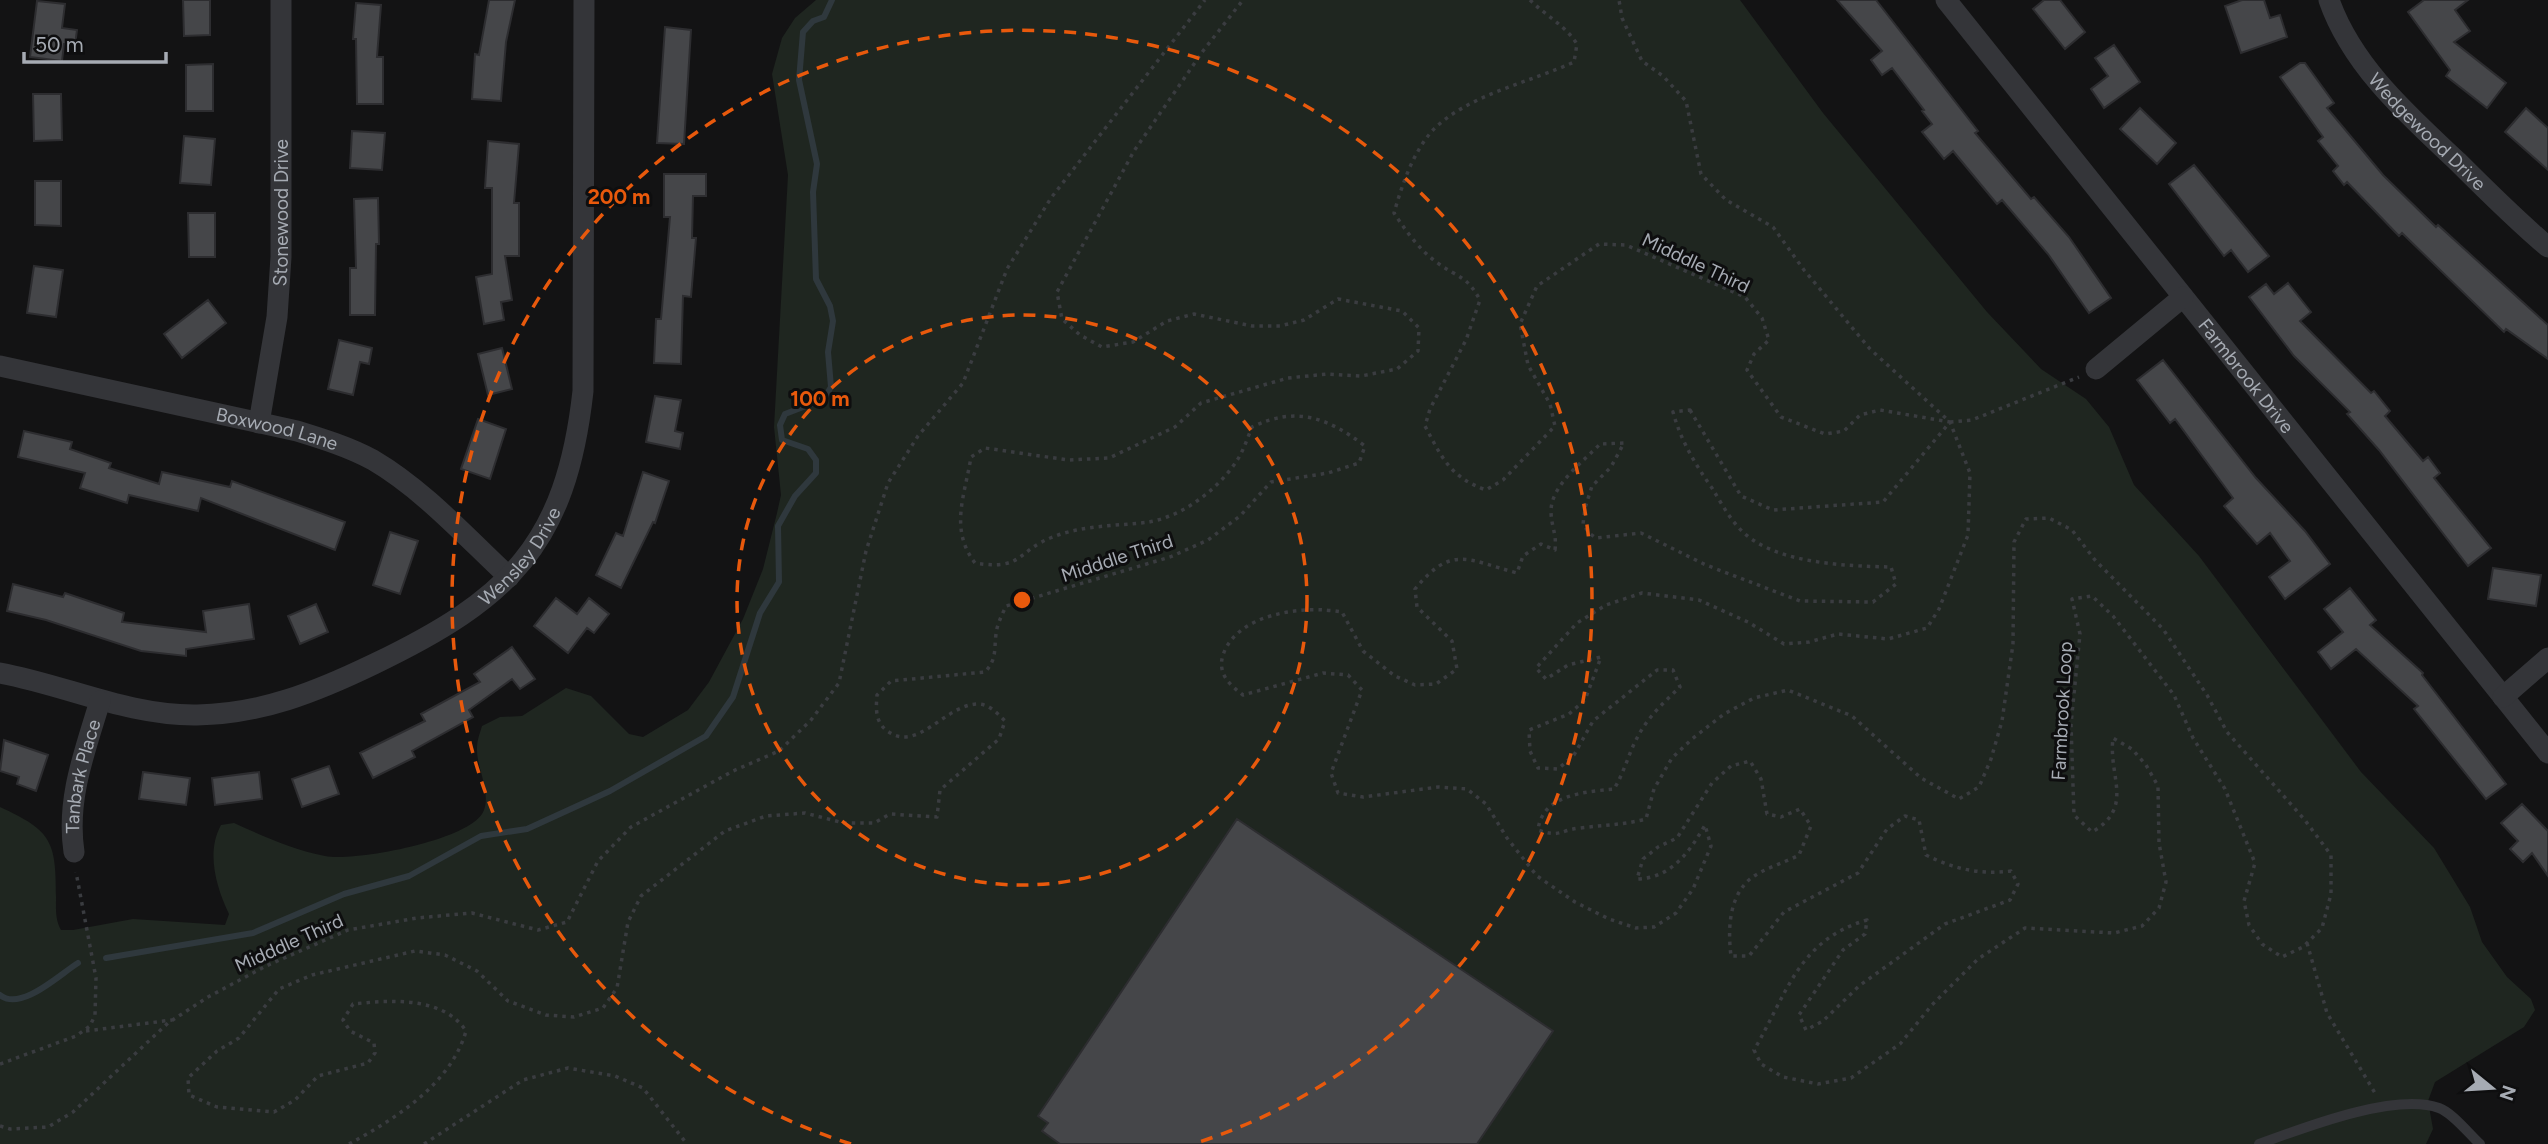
<svg xmlns="http://www.w3.org/2000/svg" width="2548" height="1144" font-family="Figtree,sans-serif">
<style>
.green{fill:#1f2620}
.lines{fill:none;stroke-linecap:round;stroke-linejoin:round}
.stream{stroke:#2f383d;stroke-width:6}
.building{fill:#454649;stroke:#2d2d30;stroke-width:2}
.path{stroke:#3a3c40;stroke-width:3.5;stroke-dasharray:3.5 5;stroke-linecap:butt}
.service{stroke:#343539;stroke-width:10}
.minor{stroke:#343539;stroke-width:21}
.ring{fill:none;stroke:#e8590c;stroke-width:3.5;stroke-dasharray:12 9}
.labels{text-anchor:middle;dominant-baseline:central;stroke-width:6;stroke-linejoin:round;paint-order:stroke}
.street-label{font-size:19px;fill:#a6abb3;stroke:#0e0e0f}
.centre{fill:#e8590c;stroke:#0e0e0f;stroke-width:3.5}
.ring-label{font-size:21px;text-anchor:middle;font-weight:bold;fill:#e8590c;stroke:#0e0e0f;stroke-width:6;stroke-linejoin:round;paint-order:stroke}
</style>
<rect width="100%" height="100%" fill="#131314"/>
<path class="green" d="M816 0H1740L1823 113 1987 312 2041 369 2086 399 2109 427 2134 485 2199 556 2361 772 2434 848 2470 907 2482 942 2507 977 2531 999 2535 1010 2524 1027 2435 1082 2428 1101 2433 1129 2426 1144H0V807C52 831 56 841 56 897 56 909 55 919 61 930H73L133 919 225 925 229 914C216 887 206 852 221 825L234 823C263 836 293 850 325 856 354 862 474 840 484 810 491 791 476 767 477 747 477 740 480 733 482 726L500 717 522 716 566 688 591 696 629 734 643 737 688 710 709 682 743 619 763 569 777 513 781 495 774 427 788 175 772 74 782 38 795 18Z"/>
<g class="lines">
<path class="stream" d="M106 958 253 933 344 894 409 876 481 836 527 829 610 791 706 736 733 697 760 613 779 582 778 526 795 496 816 473V460L808 449 782 440 780 425 785 414 824 399 831 387 828 352 833 321 830 306 816 279 813 192 817 164 799 80 803 32 813 21 824 17 832 0
M0 995C21 1012 60 974 78 963"/>
</g>
<path class="building" d="M183 0H210V35L184 36Z
M489 0H515L506 42 501 101 472 99 475 54 479 55Z
M1837 0H1876L1978 131 1975 133 2031 199 2034 197 2069 237 2111 298 2089 313 2048 254 2002 200 1997 204 1953 151 1944 159 1922 132 1932 124 1922 111 1924 110 1892 68 1882 75 1871 60 1882 51Z
M2044 0H2060L2085 32 2065 49 2033 9Z
M2242 0H2264L2270 18 2280 15 2287 37 2241 53 2225 6Z
M2424 0H2468L2455 10 2470 31 2454 42 2506 83 2487 108 2446 76 2450 70 2408 12Z
M37 1 65 4 62 28 77 30 75 45 64 44 62 61 30 57Z
M356 3 381 5 377 57H383V104H357L356 39H353Z
M665 27 691 30 684 144 657 143Z
M2114 45 2140 82 2104 108 2091 89 2108 76 2095 58Z
M2300 63H2305L2334 103 2327 108 2383 175 2436 227 2438 225 2548 325V359L2506 329 2504 332 2402 233 2399 236 2347 182 2344 185 2333 171 2338 166 2318 141 2323 137 2280 77Z
M213 64V111H186V65Z
M33 94H61L62 140 34 141Z
M2140 108 2176 143 2157 164 2120 129Z
M2526 108 2548 128V170L2505 132Z
M352 131 385 133 382 170 350 168Z
M184 136 215 139 211 185 180 183Z
M488 141 519 144 514 203H519V256H505L512 300 501 302 504 320 484 324 476 277 492 274V188H485Z
M2194 165 2269 256 2248 272 2231 250 2224 256 2169 184Z
M664 174H706V196H693L692 238H696L691 297 683 296 681 364 654 363 656 319H661L670 217H664Z
M35 181H61V226L35 225Z
M378 198 379 244H376L375 315H350V268H356L354 199Z
M188 213H215V257H189Z
M34 266 63 270 56 317 27 313Z
M2288 283 2311 312 2300 321 2371 393 2374 391 2390 411 2385 416 2423 461 2428 457 2440 473 2434 478 2491 548 2468 566 2379 450 2347 414 2350 412 2294 356 2249 297 2266 284 2274 294Z
M208 300 226 323 182 358 164 334Z
M339 340 372 348 369 364 360 362 353 395 328 389Z
M502 348 512 389 488 395 478 354Z
M2163 360 2256 478 2305 531 2330 564 2285 599 2269 577 2290 561 2270 533 2257 544 2224 506 2233 498 2175 419 2170 423 2137 380Z
M655 396 681 400 675 431 683 433 680 449 646 442Z
M478 419 506 429 490 479 461 469Z
M24 431 72 442 70 449 111 463 109 468 159 484 162 472 230 487 232 481 345 522 335 550 201 498 198 511 129 495 127 503 80 488 85 473 18 457Z
M643 472 669 481 655 523 653 522 621 588 596 575 616 533 623 536Z
M390 532 418 541 400 594 373 585Z
M2493 568 2541 575 2536 606 2488 599Z
M13 584 63 597 65 593 124 613 122 622 206 632 203 611 249 604 254 639 186 649V656L141 651 46 620 7 611Z
M2350 588 2376 620 2370 625 2423 673 2422 675 2506 784 2486 799 2414 709 2418 706 2356 649 2331 669 2318 652 2343 632 2324 609Z
M556 598 577 614 589 598 609 614 594 633 587 628 568 653 534 626Z
M316 604 328 632 300 644 288 616Z
M512 647 535 679 520 689 512 679 469 710 473 717 412 751 415 757 373 778 360 753 425 721 421 714 480 682 474 674Z
M4 740 48 755 36 791 17 784 19 777 0 771Z
M329 766 339 794 302 807 292 779Z
M143 772 190 778 186 805 139 799Z
M259 772 262 799 215 805 212 778Z
M2522 804 2548 831V876L2532 853 2523 862 2510 849 2518 841 2501 823Z
M1237 819 1553 1031 1477 1144H1060L1042 1131 1048 1123 1038 1116Z"/>
<g class="lines">
<path class="path" d="M1530 0C1546 16 1565 25 1577 44L1574 62C1531 82 1467 95 1433 130 1413 152 1402 185 1394 213 1406 231 1420 251 1439 264 1459 278 1467 276 1480 300L1466 340 1430 409 1425 426C1442 458 1450 477 1486 490L1503 480 1555 426 1550 404 1528 365 1520 324 1537 286 1599 244 1626 245 1745 297 1762 318 1769 340 1754 354 1747 370 1781 417 1825 434 1844 431 1860 415 1880 410 1950 422 1870 349 1804 270 1773 227 1726 200 1701 174 1686 101 1663 76 1642 61 1622 18 1619 0
M1690 410 1741 496 1773 510 1883 502 1950 422 1970 473 1968 535 1939 609 1927 628 1888 639 1838 634 1809 642 1784 644 1748 622 1699 600 1642 593 1606 605 1577 623 1536 668 1546 679 1568 665 1601 657 1585 700 1569 714 1529 730 1530 751 1538 768 1558 769 1574 755 1593 721 1657 670H1673L1680 687C1664 702 1647 718 1637 738 1628 755 1624 773 1614 789 1583 792 1542 795 1538 830 1560 838 1560 830 1580 828 1603 825 1623 825 1646 819L1654 789 1672 758 1692 739 1724 714 1754 698 1788 690 1852 716 1921 778 1959 799 1979 787 1991 759 2002 721 2013 644 2014 542 2026 519 2049 518 2072 530 2095 560 2163 629 2207 695 2227 732 2304 819 2331 855V894L2322 928 2303 947 2282 957 2262 944 2249 925 2244 901 2255 863 2225 789 2193 738 2174 695 2113 616 2092 596 2072 599 2080 634 2071 724 2074 815 2092 832C2135 807 2108 777 2113 738L2132 749 2146 765 2158 786 2159 843 2166 882 2159 908 2142 926 2114 933 2025 928 1978 959 1932 1005 1900 1044 1851 1078 1818 1084 1783 1077 1761 1064 1754 1050C1787 994 1798 940 1867 920L1865 934 1843 950 1799 1015 1806 1030 1823 1021 1859 986 1945 924 2010 900 2018 884 2011 871C1980 875 1954 869 1926 855L1919 820 1905 816 1887 829 1858 873 1784 912 1749 956H1731C1728 931 1728 898 1750 879 1762 869 1784 863 1799 855L1811 826 1800 809 1781 817 1767 814 1761 779 1750 761 1731 766 1712 783 1677 838 1658 847 1643 859 1637 879C1671 878 1689 853 1705 825L1711 846 1693 889 1676 913 1654 927 1636 928 1609 919 1575 902 1537 876 1507 838 1486 804 1467 789 1438 787 1363 797 1338 793 1331 773 1362 690 1348 675 1323 673 1243 695C1230 685 1217 674 1223 655 1237 613 1304 605 1342 612L1363 651 1395 676 1415 685 1436 684 1457 669 1452 641 1417 607 1415 589C1452 544 1468 560 1517 573L1523 556 1541 544 1555 550C1557 534 1551 526 1551 511 1551 485 1584 461 1600 444L1624 443 1611 467 1592 486 1585 508 1583 524 1589 533 1596 538 1641 533 1706 565 1800 601 1873 602 1896 584 1891 567C1846 566 1771 564 1739 528 1728 516 1720 501 1712 488 1695 464 1681 441 1673 412Z
M1950 422 1972 420 2079 377
M2307 943 2327 1013 2375 1093
M86 1031 172 1020
M0 1064 76 1036 90 1026 95 1015 96 978 76 872
M0 1126 10 1129 48 1127 73 1112 168 1023 208 997 266 966 348 930 417 918 472 913 538 930 567 922 598 861 631 827 733 771 779 751 811 720 839 683 866 551 888 483 918 436 963 383 1007 269 1051 198 1205 0
M349 1144C395 1119 451 1084 466 1031 443 996 390 1000 353 1004L343 1020 350 1031 374 1043 375 1053 368 1063 318 1076 295 1100 274 1112 217 1107 189 1095 188 1078 217 1051 239 1038 279 989 312 975 415 951 445 955 477 971 508 1001 546 1015 574 1017 603 1008 617 988 628 922 641 896 725 831 766 816 805 813 844 823H874L890 814 937 817 940 790 999 739 1005 721C997 713 989 704 978 704 945 704 917 755 886 730 875 721 876 708 877 695L891 681 985 672C997 659 994 650 996 634 997 624 1002 615 1006 606L1170 557 1208 540 1240 516 1271 482 1328 473 1359 463 1365 446C1327 417 1296 406 1252 427 1247 439 1243 452 1236 462 1217 490 1183 516 1149 522 1118 526 1082 525 1053 537 1017 550 1024 571 975 563 949 529 965 495 971 457L985 448 1068 460 1109 458 1175 427 1201 403 1288 378 1327 374 1361 376 1397 369 1418 351 1419 328 1402 311 1338 299 1304 320 1280 326H1252L1194 314 1167 321 1133 342 1102 347 1080 335 1062 319 1057 292 1134 151 1203 51 1243 0
M424 1144 523 1080 568 1068 615 1076 643 1088 687 1144"/>
<path class="service" d="M2259 1144C2303 1128 2395 1092 2439 1108 2453 1113 2469 1134 2480 1144"/>
<g class="minor">
<path id="s1" d="M1946 0 2548 753"/>
<path id="s2" d="M2329 0C2352 66 2408 115 2458 162 2487 191 2516 220 2548 247"/>
<path id="s3" d="M0 366 297 431C323 439 349 447 373 460 424 490 466 537 509 577"/>
<path d="M2096 369 2183 297"/>
<path id="s4" d="M259 423 277 317 281 257V0"/>
<path id="s5" d="M0 673C66 685 128 716 197 715 261 714 316 692 374 664 509 599 566 545 583 391L584 0"/>
<path d="M2503 697 2548 658"/>
<path id="s6" d="M74 852C66 799 85 751 100 701"/>
</g>
</g>
<g class="ring">
<circle cx="1022" cy="600" r="285"/>
<path d="M851 1144A570 570 0 1 1 1193 1144"/>
</g>
<g class="labels">
<g class="street-label">
<text stroke="none"><textPath href="#s2" startOffset="166">Wedgewood Drive</textPath></text>
<text stroke="none"><textPath href="#s4" startOffset="212">Stonewood Drive</textPath></text>
<text transform="translate(1696 263) rotate(25)">Midddle Third</text>
<text stroke="none"><textPath href="#s1" startOffset="481">Farmbrook Drive</textPath></text>
<text stroke="none"><textPath href="#s3" startOffset="284">Boxwood Lane</textPath></text>
<text stroke="none"><textPath href="#s5" startOffset="572">Wensley Drive</textPath></text>
<text transform="translate(1117 558) rotate(-18)">Midddle Third</text>
<text transform="translate(2062 711) rotate(-87)">Farmbrook Loop</text>
<text stroke="none"><textPath href="#s6" startOffset="77">Tanbark Place</textPath></text>
<text transform="translate(289 943) rotate(-24)">Midddle Third</text>
</g>
</g>
<circle cx="1022" cy="600" r="10" class="centre"/>
<g class="ring-label">
<text x="619" y="204">200 m</text>
<text x="820" y="406">100 m</text>
</g>
<g transform="translate(2492 1088) rotate(108)" stroke="#0e0e0f" stroke-width="5" paint-order="stroke">
<path d="M0-5L12 26L0 18L-12 26Z" fill="#a6abb3"/>
<text y="-10" font-size="19" font-weight="bold" text-anchor="middle" fill="#a6abb3">N</text>
</g>
<path d="M24 52v10h142v-10" fill="none" stroke="#a6abb3" stroke-width="3.5"/>
<text x="35" y="52" font-size="21" fill="#a6abb3" stroke="#0e0e0f" stroke-width="5" paint-order="stroke">50 m</text>
</svg>
